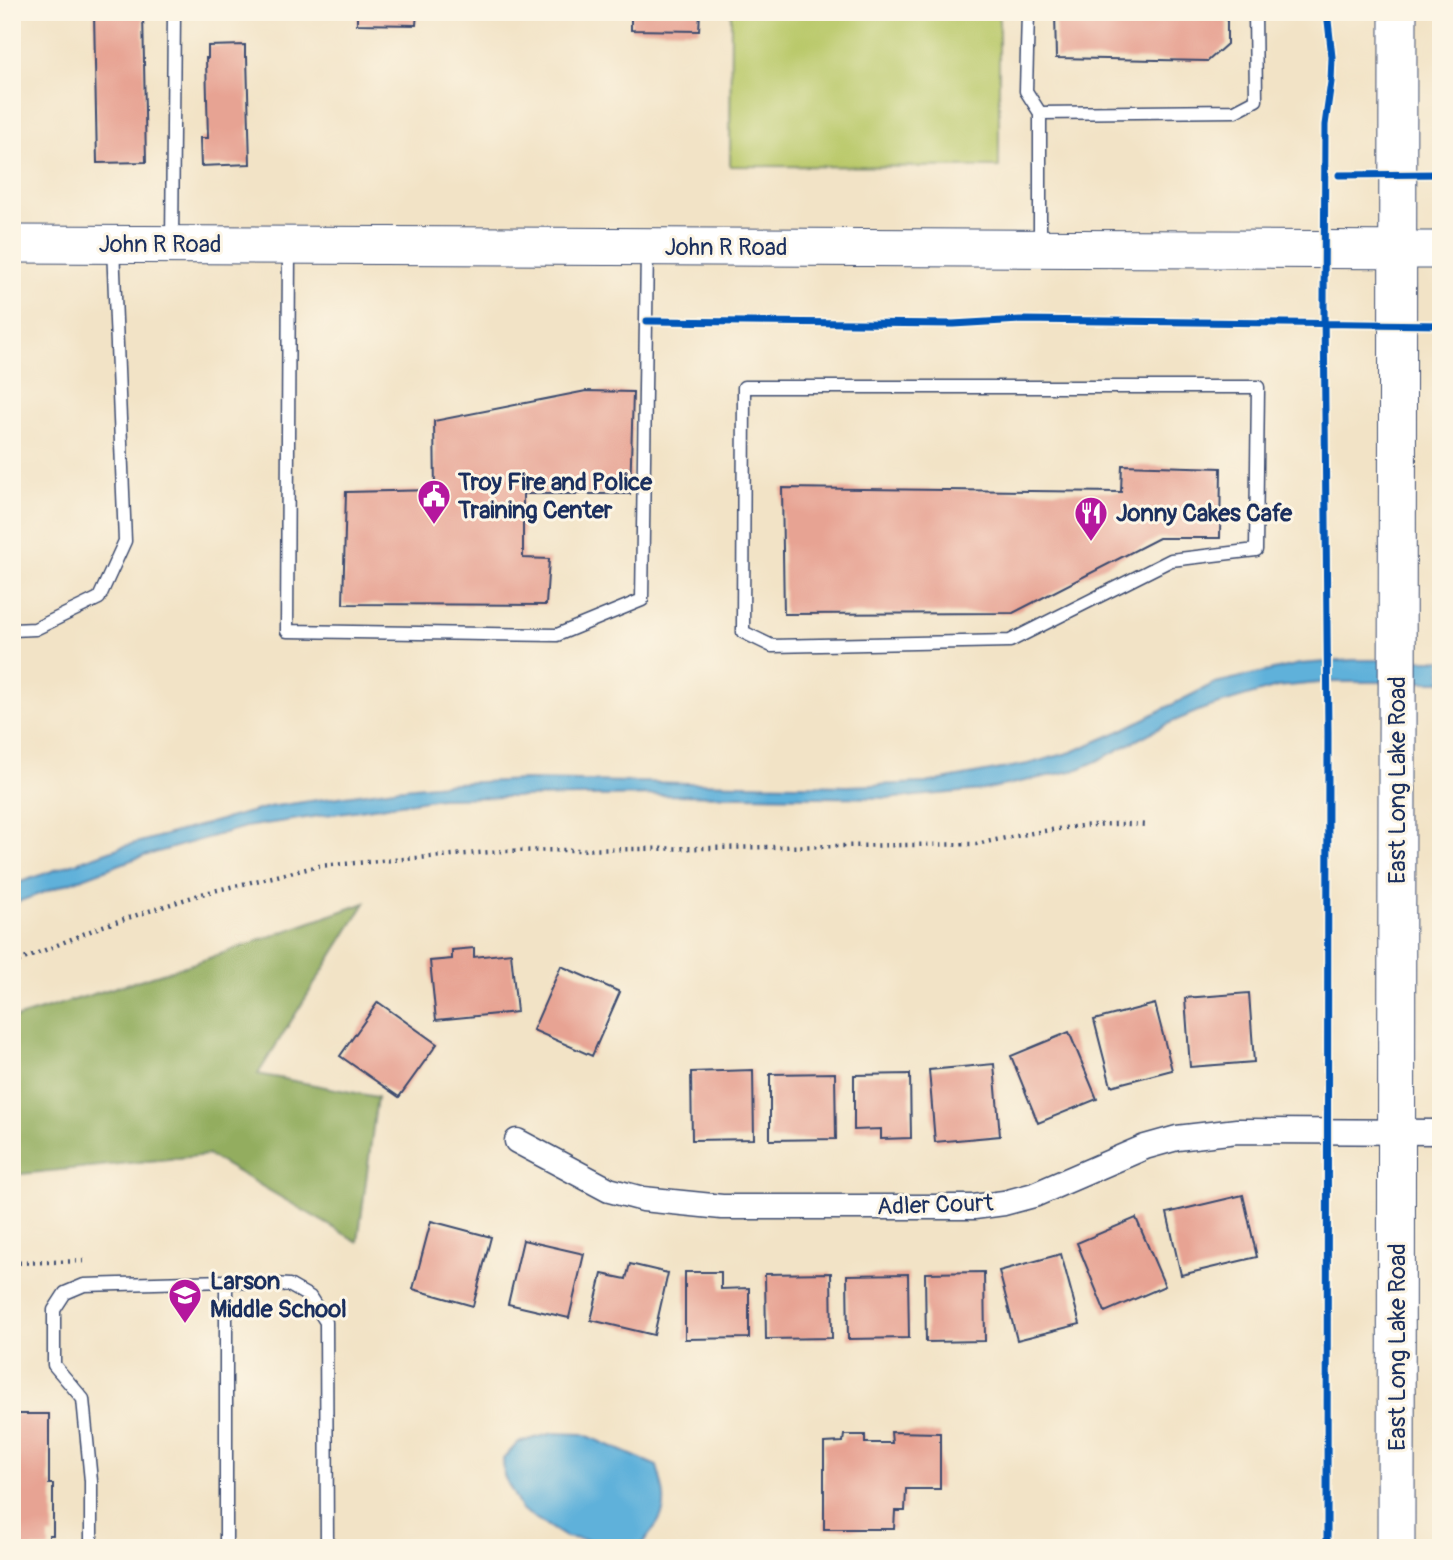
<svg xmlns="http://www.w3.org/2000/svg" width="1453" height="1560" font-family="Pangolin,sans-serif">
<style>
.green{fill:#bac96b;stroke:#6a7c64;stroke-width:2}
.forest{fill:#93ad5f;stroke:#576e5e;stroke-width:2}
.water{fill:#5fb1da;stroke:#3d709c;stroke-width:2}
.building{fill:#e7a393}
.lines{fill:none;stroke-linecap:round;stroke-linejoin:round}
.service-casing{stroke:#3b4a6e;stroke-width:15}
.minor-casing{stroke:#3b4a6e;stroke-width:27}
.secondary-casing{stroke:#3b4a6e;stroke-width:39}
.path{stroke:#3b4a6e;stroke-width:4.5;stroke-dasharray:2 5;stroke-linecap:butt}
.service{stroke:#fff;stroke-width:12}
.minor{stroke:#fff;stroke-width:24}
.secondary{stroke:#fff;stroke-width:37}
.cycleway-casing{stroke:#fcf5e5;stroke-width:11}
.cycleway{stroke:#0057b8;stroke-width:7}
.labels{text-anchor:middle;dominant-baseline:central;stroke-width:6;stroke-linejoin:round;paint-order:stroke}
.street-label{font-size:24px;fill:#1b2f5e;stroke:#fcf5e5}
.poi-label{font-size:24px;font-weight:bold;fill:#1b2f5e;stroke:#fcf5e5;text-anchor:start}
</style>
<rect width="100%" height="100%" fill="#fcf5e5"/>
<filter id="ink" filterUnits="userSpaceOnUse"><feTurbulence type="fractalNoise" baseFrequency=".0143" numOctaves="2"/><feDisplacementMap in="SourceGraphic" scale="14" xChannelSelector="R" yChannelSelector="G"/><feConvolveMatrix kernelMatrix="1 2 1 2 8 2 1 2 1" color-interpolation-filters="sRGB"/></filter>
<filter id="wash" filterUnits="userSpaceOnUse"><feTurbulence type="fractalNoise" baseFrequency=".00686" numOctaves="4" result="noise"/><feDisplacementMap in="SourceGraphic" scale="28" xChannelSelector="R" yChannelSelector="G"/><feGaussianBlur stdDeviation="1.57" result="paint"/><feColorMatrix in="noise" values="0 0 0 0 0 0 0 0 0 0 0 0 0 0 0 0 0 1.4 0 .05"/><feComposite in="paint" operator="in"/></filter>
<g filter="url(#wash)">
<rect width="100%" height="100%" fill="#f2e3c6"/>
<path class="green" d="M731 12H999V167L730 166Z"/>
<path class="forest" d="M365 903 258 1074 377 1097 358 1242 208 1155 12 1175V1019L195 963Z"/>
<path class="water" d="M1353 660H1441V682H1329L1277 687 1203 709 1165 725 1097 761 1076 770 983 790 894 798 664 795 440 798 245 827 137 858 12 904V885L121 847 269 807 394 789 455 783 527 780 847 786 926 783 1028 764 1072 752 1120 731 1215 683 1300 664Z
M553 1433 583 1434 657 1466C669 1508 668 1513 639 1547L565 1537 521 1509 504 1476 503 1459 518 1443Z"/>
<g id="blocks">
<path class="building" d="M143 12 146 162 97 163 94 13Z
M357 12H417L416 25 357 24Z
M631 12H700L699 31 631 30Z
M1055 12H1227V44L1208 61 1056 58Z
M12 21H18V93H12Z
M245 45V57H247L250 164 201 166 200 138H208L206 58H208V46Z
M586 391 633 392 630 494H523V558L549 559 546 605 343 604 346 492 435 490 434 421Z
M1122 465 1221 468 1220 538H1159L1013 613 784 614 782 488 1121 492Z
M12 522H15V573H12Z
M474 948V957L511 953 517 1012 436 1020 430 961 452 959V950Z
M561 966 620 992 592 1056 533 1030Z
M1249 993 1254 1062 1190 1067 1185 998Z
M378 1002 437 1044 399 1097 340 1056Z
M1155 1004 1172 1070 1111 1086 1094 1020Z
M1069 1032 1097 1099 1038 1123 1011 1056Z
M994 1064 1000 1136 935 1142 929 1070Z
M753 1070 754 1139 692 1140 691 1072Z
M835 1073 836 1139 770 1140V1074Z
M910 1074 911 1138 881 1139V1129L854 1130V1075Z
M1243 1195 1257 1257 1181 1275 1167 1213Z
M1136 1218 1165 1286 1105 1312 1077 1243Z
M431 1221 491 1237 473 1306 413 1289Z
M523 1240 584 1254 569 1318 508 1304Z
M1061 1254 1080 1324 1017 1340 999 1271Z
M630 1264 668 1273 654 1335 591 1320 602 1274 626 1279Z
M685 1272H721V1289L749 1288V1338L685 1339Z
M984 1272 985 1341 926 1342 925 1273Z
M831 1273 832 1338 766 1339 765 1274Z
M908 1274 909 1338 848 1339 847 1275Z
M12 1414H49V1484H53V1535H49V1548H12Z
M891 1432 940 1433V1489H906L905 1511H895L894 1529H824V1443L843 1442 844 1435H865V1443H892Z"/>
</g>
</g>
<g filter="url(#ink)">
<use href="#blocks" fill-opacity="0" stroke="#3b4a6e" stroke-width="2"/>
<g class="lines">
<defs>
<path id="service" d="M1028 12 1026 91 1040 113
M172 243 174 12
M1040 247V113L1235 111 1256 100 1255 12
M289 248 287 631 557 635 642 600 647 249
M744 387H1258L1256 550 1171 560 1010 641 772 646 743 632Z
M12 630 35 629 99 598 125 541 113 247
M226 1281V1548
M91 1548V1481L83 1399 54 1365V1310L65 1293 84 1285 226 1281 289 1285 310 1297 326 1322 327 1548"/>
<path id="minor" d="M517 1141 609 1190 643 1199 722 1207H974L1004 1203 1034 1195 1145 1147 1177 1138 1237 1131 1441 1132"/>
<path id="secondary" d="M12 244 1441 250
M1396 1548 1398 12"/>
</defs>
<use href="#service" class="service-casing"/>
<use href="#minor" class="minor-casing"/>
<use href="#secondary" class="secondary-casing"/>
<path class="path" d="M12 964 100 927 205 893 319 866 503 851 976 844C1030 833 1092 820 1147 825
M12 1263 88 1261"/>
<use href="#service" class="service"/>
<use href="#minor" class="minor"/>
<use href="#secondary" class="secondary"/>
<defs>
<path id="cycleway" d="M1339 175 1441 174
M647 321 953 324 1020 320 1441 325
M1327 1548 1328 733 1324 307 1325 125 1331 82 1332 57 1327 12"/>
</defs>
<use href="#cycleway" class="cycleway-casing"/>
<use href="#cycleway" class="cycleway"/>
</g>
</g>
<defs>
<symbol id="civic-pin" viewBox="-11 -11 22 30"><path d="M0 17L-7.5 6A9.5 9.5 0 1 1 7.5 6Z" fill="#b5179e" stroke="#fcf5e5"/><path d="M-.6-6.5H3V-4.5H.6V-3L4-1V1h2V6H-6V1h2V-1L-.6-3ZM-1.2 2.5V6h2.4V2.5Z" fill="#fff"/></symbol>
<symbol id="restaurant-pin" viewBox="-11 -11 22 30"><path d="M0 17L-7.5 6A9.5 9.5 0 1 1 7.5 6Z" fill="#b5179e" stroke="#fcf5e5"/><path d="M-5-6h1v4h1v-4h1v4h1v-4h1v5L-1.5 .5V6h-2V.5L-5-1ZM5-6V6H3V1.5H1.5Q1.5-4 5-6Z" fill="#fff"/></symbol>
<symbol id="school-pin" viewBox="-11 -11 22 30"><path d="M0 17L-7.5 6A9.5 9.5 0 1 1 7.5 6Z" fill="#b5179e" stroke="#fcf5e5"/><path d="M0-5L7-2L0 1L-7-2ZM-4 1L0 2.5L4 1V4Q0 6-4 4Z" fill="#fff"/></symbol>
</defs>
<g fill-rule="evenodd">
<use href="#civic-pin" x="415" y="477" width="38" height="52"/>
<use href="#restaurant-pin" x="1072" y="494" width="38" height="52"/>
<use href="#school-pin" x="166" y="1276" width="38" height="52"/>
</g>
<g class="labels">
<g class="street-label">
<text x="160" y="244">John R Road</text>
<text x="726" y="247">John R Road</text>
<text transform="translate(1397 780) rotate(-90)">East Long Lake Road</text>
<text transform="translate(935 1205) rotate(-2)">Adler Court</text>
<text transform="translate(1397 1347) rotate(-90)">East Long Lake Road</text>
</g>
<g class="poi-label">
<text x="458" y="482">Troy Fire and Police<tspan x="458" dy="28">Training Center</tspan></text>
<text x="1116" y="513">Jonny Cakes Cafe</text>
<text x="210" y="1281">Larson<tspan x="210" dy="28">Middle School</tspan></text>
</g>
</g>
<rect width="1453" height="1560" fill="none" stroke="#fcf5e5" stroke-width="42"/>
</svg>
